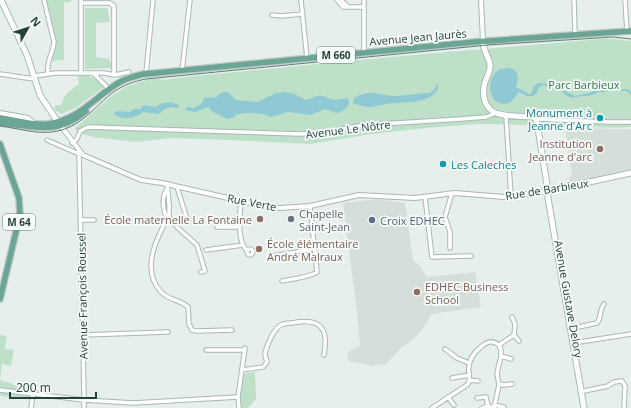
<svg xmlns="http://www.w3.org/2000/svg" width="631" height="408" font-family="'Open Sans',sans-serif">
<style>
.built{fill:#d4dfda}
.green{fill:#bfe0c8}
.water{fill:#8ec9d4}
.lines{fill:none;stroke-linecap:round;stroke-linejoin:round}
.minor-casing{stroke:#a8b8b2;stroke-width:5.5}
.tertiary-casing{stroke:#a8b8b2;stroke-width:6}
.secondary-casing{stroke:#a4bbb3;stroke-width:7}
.primary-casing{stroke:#c2cac8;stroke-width:8}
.minor{stroke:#fff;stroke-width:3.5}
.tertiary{stroke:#fff;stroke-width:4}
.secondary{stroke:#fff;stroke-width:5}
.primary{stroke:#6aa596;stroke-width:5.5}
.tram{stroke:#5f7d75;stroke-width:1}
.culture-dot{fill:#0f9aa8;stroke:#f7fbf9;stroke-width:1.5}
.education-dot{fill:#8d6e63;stroke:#f7fbf9;stroke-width:1.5}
.worship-dot{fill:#6b7280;stroke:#f7fbf9;stroke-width:1.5}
.service-dot{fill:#5c6f8a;stroke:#f7fbf9;stroke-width:1.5}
.labels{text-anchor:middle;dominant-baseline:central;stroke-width:3.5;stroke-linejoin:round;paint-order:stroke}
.shield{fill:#f7fbf9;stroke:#637a73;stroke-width:1}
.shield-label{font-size:10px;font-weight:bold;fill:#24423a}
.street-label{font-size:11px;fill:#24423a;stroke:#f7fbf9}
.park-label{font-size:11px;fill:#2d7a4b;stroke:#f7fbf9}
.culture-label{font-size:11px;fill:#0d838f;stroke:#f7fbf9;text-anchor:end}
.education-label{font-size:11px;fill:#785e54;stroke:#f7fbf9;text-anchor:end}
.worship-label{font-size:11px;fill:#5b616d;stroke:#f7fbf9;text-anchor:start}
.service-label{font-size:11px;fill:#4e5e75;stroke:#f7fbf9;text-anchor:start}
</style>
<rect width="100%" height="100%" fill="#e6efeb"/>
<path class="built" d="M565 128 631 129V169L570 184 569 177 572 174Z
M378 199 405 203 413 260 421 267 427 277 475 272 481 307 432 314 423 328 414 339 400 349 386 364 372 366 349 361 347 353 360 345 357 312 343 203Z"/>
<path class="green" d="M46 0H71V2H64V60L49 61 56 41Z
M85 8H107L110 22 96 23V57L109 59 113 68 85 69Z
M601 39H615L631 41V127C599 129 565 124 533 129L532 125 476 124 426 128 372 134 310 144 230 140 171 138 136 142 94 137 78 133 75 128C93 114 113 90 134 84 141 82 151 78 158 79 163 80 170 80 175 78L401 56Z
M77 74C89 75 96 78 105 86L76 108 61 114 54 109 56 105H61L66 94 79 84Z
M0 334 7 337 5 349 14 350 11 366 2 364 0 379Z
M255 372 256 399 248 408H241L240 392 243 374Z
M0 380 19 386 32 388 31 398 0 396Z"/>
<path class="water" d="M508 68C521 70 518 78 516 88L521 89 529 94H531L534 86 538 83C552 83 563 90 575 96L589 93 594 91H600L611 84 615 85 620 89C625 90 627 88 631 92V96L627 91H618L612 86 605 92H599L589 96H582L572 98 567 96 557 88 542 85 539 87 536 94 532 96H527L519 92 511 102C491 111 484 84 496 72 499 69 504 68 508 68Z
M438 83C438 87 438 91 434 94 421 105 401 101 386 104 380 105 374 107 368 107 363 106 357 105 353 103L354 98C372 88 377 95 394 96 406 96 418 93 429 93L433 91Z
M226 92 229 93 236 100 257 102 276 93 286 92 294 94 306 100 320 95 334 100 348 98 349 104 343 111 337 113 325 109 310 115 288 112 271 117 264 114 249 113 238 114 232 118 227 119 213 112 208 107 196 112 185 110 187 107 194 108 201 104 205 97 215 98 221 93Z
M170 102 179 105V107L178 108C168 106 165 108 159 114L143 112C135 119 124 120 115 115L114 113 118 111 129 112 134 109H140L144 105 155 107 163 103Z"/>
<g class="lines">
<defs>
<path id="minor" d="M44 0 54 42C53 54 46 60 48 74
M81 0V73
M301 0 307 58
M337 0 343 7H364
M341 0 347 6
M574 0 575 35
M625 0 627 31
M81 3H110L114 6V75
M272 15 281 16 303 14
M364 53V0
M182 71 190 0
M93 73 109 89
M0 74 34 79
M146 74 153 0
M34 76 56 73H104L115 75 129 72
M506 116 511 197
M536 119 609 122H631
M47 140 79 154
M72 143 77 139 80 131 88 127 299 134 321 133 364 125 461 119 486 117 496 113
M79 152 84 396
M167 184C168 194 170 205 169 215 168 220 164 224 162 229 152 249 144 273 161 292 168 300 181 300 188 307L189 324 192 330 197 331 232 330
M177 187 188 222
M425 197 432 257 471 256
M241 200C240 216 236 238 247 251
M169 217 178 228 197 245 205 271 201 272
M167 219C163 209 161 198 167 189
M80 220H94
M217 227H240
M450 248V232L445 217 452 193
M247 252a3 3 0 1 1 6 0a3 3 0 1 1-6 0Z
M206 250 243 245
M273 256 314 249
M282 281C288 280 313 276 317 272L310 206
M574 328 597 323C602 317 599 310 604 304
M83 335 168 332
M514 335 519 341
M573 343 631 334
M499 345 514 335 515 324 512 317
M445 349 457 358 469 363
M206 350H244
M501 356 511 359
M242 370 263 367 267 362C266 359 265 356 265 353 267 345 274 327 283 324 287 323 293 323 298 322 324 319 328 332 324 355
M452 378 469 375
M470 380 478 381
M499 384 504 385 512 384
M0 390 84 400 133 403 238 397
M584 391 608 386 614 382 622 381 625 386 624 408
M448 397 454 405
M477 398 486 397 488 406 494 408
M84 400V408
M494 405 504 407
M31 408 33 394
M239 408 238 397 245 348
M432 408 467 385C471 381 469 378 469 373 467 361 473 353 482 346 488 341 493 340 499 345L501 350V356L497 373 499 385 494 408
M482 408 488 406"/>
<path id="tertiary" d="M481 0 483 41
M0 113 28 118 34 123
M61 126 83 155 141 180 162 183 263 206 281 208 310 206 359 195 415 198 455 193 504 197 548 191"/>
<path id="secondary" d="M1 0 27 55 40 95 60 125
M483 41C483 52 490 58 490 65 491 72 485 79 484 86 480 121 510 115 533 117L535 118 537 122 548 191V198L584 408
M548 191 631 173"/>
<path id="primary" d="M146 74 474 42 631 31
M0 118C15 120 33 126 48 124 82 119 95 95 122 81 130 77 139 75 148 73
M0 123C33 126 58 136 86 111
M0 144 19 198 20 215 0 299"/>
</defs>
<use href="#minor" class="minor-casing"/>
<use href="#tertiary" class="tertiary-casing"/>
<use href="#secondary" class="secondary-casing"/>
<use href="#primary" class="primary-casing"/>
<use href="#minor" class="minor"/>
<use href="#tertiary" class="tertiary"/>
<use href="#secondary" class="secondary"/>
<use href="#primary" class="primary"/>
<path class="tram" d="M0 126C17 128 35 134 52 132 82 128 93 107 115 91 124 85 135 81 146 79L488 45 613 37 631 39"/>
</g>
<g class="culture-dot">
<circle cx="600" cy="118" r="4"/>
<circle cx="443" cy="164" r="4"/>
</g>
<g class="education-dot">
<circle cx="600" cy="149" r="4"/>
<circle cx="260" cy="219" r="4"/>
<circle cx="259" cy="249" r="4"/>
<circle cx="417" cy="292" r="4"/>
</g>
<circle class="worship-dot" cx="291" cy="219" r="4"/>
<circle class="service-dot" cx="372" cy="220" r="4"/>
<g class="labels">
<g class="shield">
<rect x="317" y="47" width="38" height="16" rx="3"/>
<rect x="3" y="214" width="32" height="16" rx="3"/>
</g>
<g class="shield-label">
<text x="336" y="55">M 660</text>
<text x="19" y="222">M 64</text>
</g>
<g class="street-label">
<text transform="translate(418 37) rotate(-5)">Avenue Jean Jaurès</text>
<text transform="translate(348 129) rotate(-7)">Avenue Le Nôtre</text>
<text transform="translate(547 189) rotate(-9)">Rue de Barbieux</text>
<text transform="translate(252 202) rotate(11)">Rue Verte</text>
<text transform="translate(82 296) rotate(-91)">Avenue François Roussel</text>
<text transform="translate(569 299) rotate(80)">Avenue Gustave Delory</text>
</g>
<g class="park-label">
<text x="584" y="84">Parc Barbieux</text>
</g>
<g class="culture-label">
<text x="592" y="112">Monument à<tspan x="592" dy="13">Jeanne d'Arc</tspan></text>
<text x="451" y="164" text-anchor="start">Les Caleches</text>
</g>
<g class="education-label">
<text x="592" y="143">Institution<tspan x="592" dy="13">Jeanne d'arc</tspan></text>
<text x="252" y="219">École maternelle La Fontaine</text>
<text x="267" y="243" text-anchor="start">École élémentaire<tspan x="267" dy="13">André Malraux</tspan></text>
<text x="425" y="286" text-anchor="start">EDHEC Business<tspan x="425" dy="13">School</tspan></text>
</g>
<g class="worship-label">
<text x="299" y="213">Chapelle<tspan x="299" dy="13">Saint-Jean</tspan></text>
</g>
<g class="service-label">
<text x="380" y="220">Croix EDHEC</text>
</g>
</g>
<g transform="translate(28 28) rotate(51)" stroke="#f7fbf9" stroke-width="3" paint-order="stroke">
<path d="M0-3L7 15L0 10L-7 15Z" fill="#24423a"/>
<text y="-6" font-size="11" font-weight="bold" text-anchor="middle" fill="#24423a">N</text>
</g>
<path d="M10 392v6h86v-6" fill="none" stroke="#24423a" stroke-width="2"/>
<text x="16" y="392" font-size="12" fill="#24423a" stroke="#f7fbf9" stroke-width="3" paint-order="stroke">200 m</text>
</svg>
